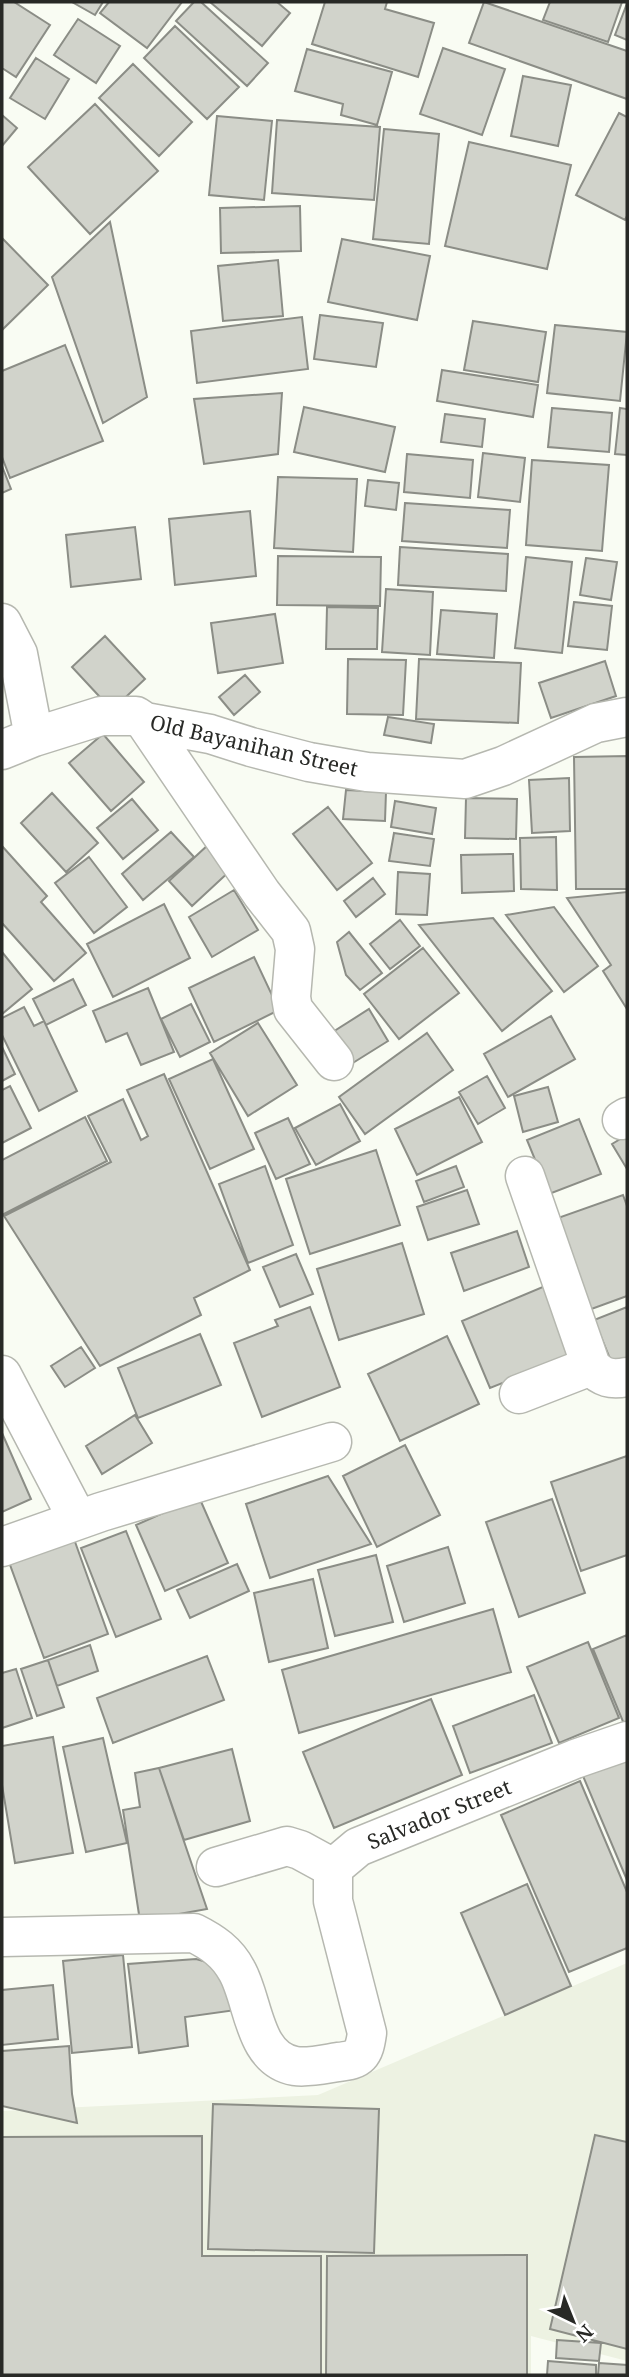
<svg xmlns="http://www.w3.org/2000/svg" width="629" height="2377" font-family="'Noto Serif',serif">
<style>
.built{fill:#edf2e2}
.building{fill:#d1d3cb;stroke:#8b8d86;stroke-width:2}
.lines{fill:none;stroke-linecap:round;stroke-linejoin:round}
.minor-casing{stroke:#b6b8b0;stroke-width:41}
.minor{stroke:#fff;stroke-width:38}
.labels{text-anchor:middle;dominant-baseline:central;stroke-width:5;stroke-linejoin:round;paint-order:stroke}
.street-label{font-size:21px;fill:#282926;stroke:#fff}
</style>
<rect width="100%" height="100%" fill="#f9fcf3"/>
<path class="built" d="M627 1963V2361L531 2336V2375H2V2111L318 2095Z"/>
<path class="building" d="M2 2H14L50 25 16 77 2 68Z
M72 2H103L95 15Z
M109 2H182L147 48 100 13Z
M194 2H201L268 63 247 86 176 21Z
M210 2H277L290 13 262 46Z
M325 2H387L385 9 434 23 418 77 312 44Z
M484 2 627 51V99L469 43Z
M550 2H622L608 42 543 20Z
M626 6 627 7V40L615 35Z
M78 19 120 46 96 83 54 55Z
M175 26 239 87 207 119 144 58Z
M443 48 505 69 482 135 420 114Z
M307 49 392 72 377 125 341 115 343 104 295 91Z
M36 58 69 79 45 119 10 98Z
M133 64 192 122 159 156 99 98Z
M523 76 571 85 558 146 511 136Z
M95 104 158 171 90 234 28 167Z
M619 113 627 117V216L625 220 576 195Z
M2 115 17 128 2 146Z
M217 116 272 121 264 200 209 195Z
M277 120 380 127 374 200 272 193Z
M384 129 439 134 429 244 373 239Z
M469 142 571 165 547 269 445 246Z
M300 206 301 251 221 253 220 208Z
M110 222 147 397 103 423 52 277Z
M2 238 48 285 2 330Z
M342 239 430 256 417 320 328 302Z
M278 260 283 316 223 321 218 266Z
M320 315 383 323 376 367 314 359Z
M302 317 308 369 197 383 191 331Z
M473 321 546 332 538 382 464 370Z
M555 325 627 332 620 401 547 393Z
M65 345 103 441 10 478 2 457V371Z
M442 370 538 385 533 417 437 401Z
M282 393 278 454 204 464 194 399Z
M304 407 395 427 385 472 294 452Z
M552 408 612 413 609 452 548 447Z
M620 408 627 409V455L615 454Z
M445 414 485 419 482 447 441 442Z
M483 453 525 458 520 502 478 497Z
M407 454 473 460 470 498 404 492Z
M532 460 609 465 602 551 526 545Z
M2 466 11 489 2 493Z
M278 477 357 479 353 552 274 548Z
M368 480 399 483 396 510 365 506Z
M405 503 510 510 507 548 402 541Z
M250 511 256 576 175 585 169 519Z
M135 527 141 579 71 587 66 535Z
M400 547 508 554 506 591 398 585Z
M278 556 381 557 380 606 277 605Z
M526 557 572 562 562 653 515 648Z
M586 558 617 562 611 600 580 595Z
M386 589 433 592 430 655 382 652Z
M574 602 612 606 607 650 568 646Z
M327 607 378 608 377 649H326Z
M441 610 497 614 494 658 437 654Z
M275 614 283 663 218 673 211 623Z
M105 636 145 679 112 710 72 667Z
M348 659 406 660 403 715 347 714Z
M419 659 521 663 518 723 416 719Z
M605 661 616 696 551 718 539 683Z
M245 675 260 692 234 715 219 697Z
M388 717 434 724 431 743 384 735Z
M103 734 144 782 111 811 69 763Z
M627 756V889H576L574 757Z
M569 778 570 831 532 833 529 780Z
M346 790 386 792 385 821 343 819Z
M52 793 98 843 66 872 21 823Z
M466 798 517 799 516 839 465 838Z
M132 799 158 830 123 859 97 828Z
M395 801 436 808 432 834 391 827Z
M328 807 372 863 337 890 293 834Z
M171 832 194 857 143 900 122 874Z
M394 833 434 839 430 866 389 861Z
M556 837 557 890 521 889 520 838Z
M209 844 232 869 192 906 169 881Z
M2 846 47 896 41 902 86 953 54 981 2 923Z
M513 854 514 891 462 893 461 855Z
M89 857 127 907 94 933 55 883Z
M398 872 430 874 427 915 396 914Z
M373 878 385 894 356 917 344 901Z
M234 890 258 930 212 957 189 917Z
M627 892V1009L603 971 611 965 567 898Z
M164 904 190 958 113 997 87 944Z
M554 907 598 966 564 992 506 915Z
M493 918 552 991 502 1031 419 925Z
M400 920 420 946 390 969 370 944Z
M349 932 382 973 360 990 346 975 337 942Z
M423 948 459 993 399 1039 364 994Z
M2 952 32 989 2 1014Z
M254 957 279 1010 214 1042 189 988Z
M73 979 86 1005 46 1025 33 999Z
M148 988 174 1052 141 1065 127 1033 106 1042 93 1011Z
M191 1004 210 1042 180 1057 161 1019Z
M24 1007 34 1026 44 1021 77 1091 39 1111 2 1035V1018Z
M369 1009 388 1041 348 1066 328 1035Z
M551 1016 575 1059 508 1097 484 1054Z
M258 1023 297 1085 248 1116 210 1053Z
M427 1033 453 1070 365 1134 339 1097Z
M2 1047 15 1074 2 1081Z
M213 1059 254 1149 210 1169 169 1079Z
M164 1074 250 1270 194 1298 201 1315 100 1366 4 1216 111 1162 88 1116 123 1099 141 1140 148 1136 127 1090Z
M487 1076 505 1108 478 1124 459 1092Z
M10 1086 31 1128 2 1143V1090Z
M548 1087 558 1122 523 1132 514 1096Z
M459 1097 482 1142 417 1175 395 1129Z
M340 1104 360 1141 316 1165 295 1128Z
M85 1117 107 1161 2 1215V1160Z
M288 1118 310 1164 276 1179 255 1133Z
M579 1119 601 1174 549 1194 527 1140Z
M627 1135V1169L612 1144Z
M376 1150 400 1225 310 1254 286 1179Z
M265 1166 293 1245 248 1263 219 1184Z
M456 1166 464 1187 424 1202 416 1181Z
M467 1190 479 1224 428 1240 417 1207Z
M623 1195 627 1206V1296L586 1311 555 1219Z
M517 1231 529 1267 464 1291 451 1253Z
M402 1243 424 1314 339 1340 317 1269Z
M296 1254 313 1294 280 1307 263 1267Z
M545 1286 573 1355 490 1388 462 1321Z
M310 1307 340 1387 262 1417 234 1343 278 1326 275 1320Z
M627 1307V1366L615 1371 594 1320Z
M200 1334 221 1385 138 1418 118 1368Z
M447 1336 479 1404 400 1441 368 1374Z
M81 1347 95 1368 65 1387 51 1366Z
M135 1415 152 1443 102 1474 86 1446Z
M2 1433 31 1499 2 1512Z
M405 1445 440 1515 377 1547 343 1476Z
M627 1456V1555L581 1571 551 1482Z
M328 1476 371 1544 270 1578 246 1504Z
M199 1497 228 1563 165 1591 136 1525Z
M552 1499 585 1593 519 1617 486 1522Z
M126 1531 161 1619 116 1637 81 1548Z
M74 1539 108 1634 44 1658 9 1562Z
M448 1547 465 1603 404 1622 387 1566Z
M376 1555 393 1622 335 1636 318 1570Z
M237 1564 249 1591 190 1618 177 1590Z
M313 1579 328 1648 269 1662 254 1593Z
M493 1609 511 1672 299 1733 282 1670Z
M627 1635V1723L624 1724 593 1649Z
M588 1642 619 1718 559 1743 527 1667Z
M90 1645 98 1671 57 1686 48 1660Z
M207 1656 224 1700 113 1743 97 1698Z
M48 1660 64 1707 37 1716 21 1669Z
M16 1669 32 1718 2 1728V1673Z
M534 1695 552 1743 470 1773 453 1726Z
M431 1699 462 1775 334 1828 303 1752Z
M53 1737 73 1853 15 1863 2 1785V1746Z
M103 1738 127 1843 86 1852 63 1747Z
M232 1749 250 1821 184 1840 159 1768Z
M627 1757V1880L583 1776Z
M159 1768 207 1909 140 1921 123 1810 140 1807 135 1773Z
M580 1781 627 1892V1948L569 1972 501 1815Z
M527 1884 571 1986 505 2015 461 1913Z
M123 1955 132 2047 72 2053 63 1961Z
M196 1959 221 1966 236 2010 185 2017 188 2046 139 2053 128 1964Z
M53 1985 58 2039 2 2045V1990Z
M69 2046 72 2094 77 2123 2 2106V2051Z
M213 2104 379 2109 374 2253 208 2249Z
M595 2135 627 2142V2349L550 2329Z
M202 2136V2256H321V2375H2V2137Z
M527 2255V2375H326L327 2256Z
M557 2340 601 2343 599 2361 556 2358Z
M548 2361 596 2365V2375H547Z
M599 2363 627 2365V2375H598Z"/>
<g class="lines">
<defs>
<path id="minor" d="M2 623 18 654 34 737
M145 722 262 894 291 931 295 949 291 997 293 1009 334 1061
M2 750 34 737 101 716H136L145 722 210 734 251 747 309 762 367 772 465 779 503 766 596 723 627 717
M622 1120 627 1117
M525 1176 591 1366C602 1378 611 1380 627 1377
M2 1375 78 1520
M519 1394 591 1366
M2 1547 101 1512 332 1442
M216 1867 287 1846 300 1850 333 1868
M2 1937 194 1933C212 1942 227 1952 237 1971 254 2001 253 2059 295 2066 308 2068 325 2064 338 2062 360 2060 364 2055 367 2033L333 1901V1868L358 1847 575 1759 627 1741"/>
</defs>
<use href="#minor" class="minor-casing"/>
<use href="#minor" class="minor"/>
</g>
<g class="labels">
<g class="street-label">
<text transform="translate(254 745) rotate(13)">Old Bayanihan Street</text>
<text transform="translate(439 1814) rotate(-22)">Salvador Street</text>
</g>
</g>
<rect width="629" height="2377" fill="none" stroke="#282926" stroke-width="7"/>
<g transform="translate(573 2321) rotate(137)" stroke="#ffffff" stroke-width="5" paint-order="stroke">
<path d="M0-5L12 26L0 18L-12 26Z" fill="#282926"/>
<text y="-10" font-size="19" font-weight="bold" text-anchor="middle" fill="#282926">N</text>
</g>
</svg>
